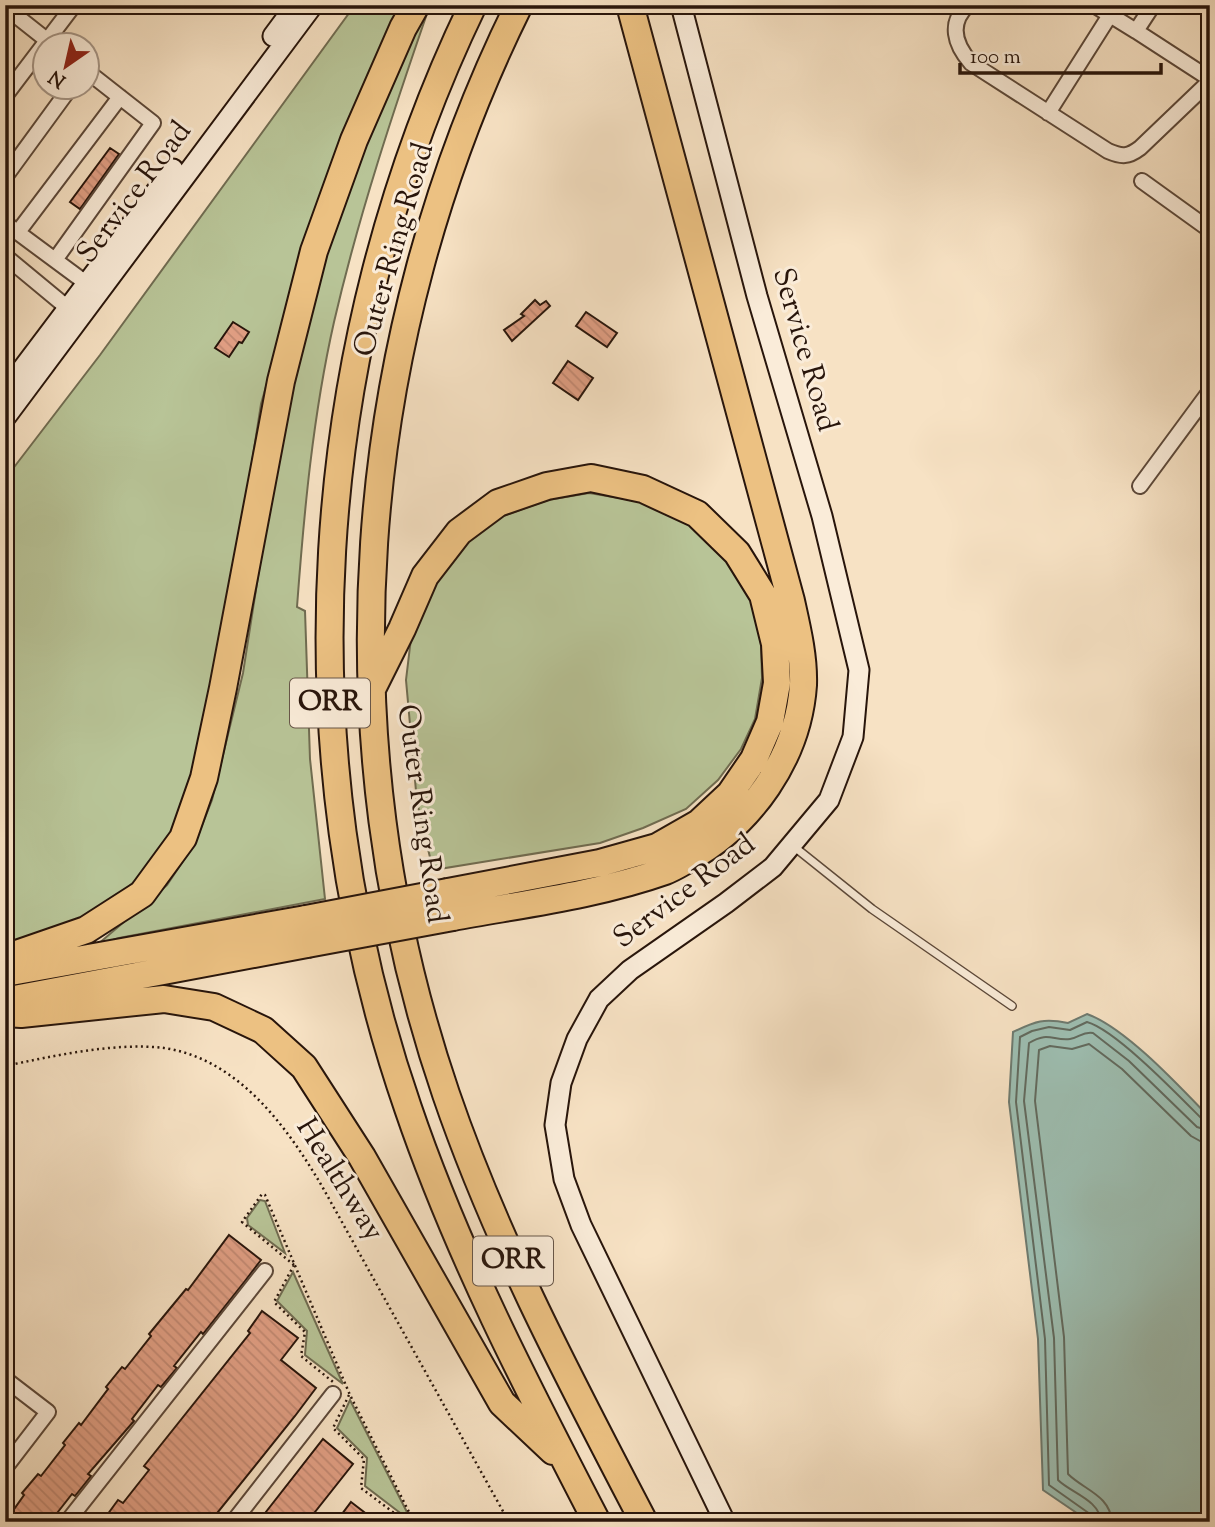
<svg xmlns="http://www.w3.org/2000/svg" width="1215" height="1527" font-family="'Sorts Mill Goudy',serif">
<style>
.green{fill:#b8c497;stroke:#706c51;stroke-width:2}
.water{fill:#9dbeb1;stroke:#6e7a6f;stroke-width:2}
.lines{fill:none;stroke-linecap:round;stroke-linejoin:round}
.shore{stroke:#626a5e;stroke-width:2}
.building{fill:url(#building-back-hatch);stroke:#28150b;stroke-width:2}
.lane-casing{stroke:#5c4839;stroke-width:10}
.street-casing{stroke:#5c4839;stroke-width:18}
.secondary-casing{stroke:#28150b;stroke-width:23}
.highway-casing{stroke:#28150b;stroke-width:30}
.path{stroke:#28150b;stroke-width:2.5;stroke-dasharray:2 3.5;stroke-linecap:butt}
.lane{stroke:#faecd9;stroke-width:7}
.street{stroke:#faecd9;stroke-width:14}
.secondary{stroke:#faecd9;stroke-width:19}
.highway{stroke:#ecc182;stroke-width:26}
.highway-bridge-casing{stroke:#28150b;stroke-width:30;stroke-linecap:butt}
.highway-bridge{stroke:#ecc182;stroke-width:26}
.labels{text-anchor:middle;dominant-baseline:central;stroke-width:6;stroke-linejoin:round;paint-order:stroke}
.shield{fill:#faecd9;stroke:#675649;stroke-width:2}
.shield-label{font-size:28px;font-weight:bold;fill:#28150b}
.street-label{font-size:30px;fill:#28150b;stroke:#faecd9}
</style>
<defs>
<pattern id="building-back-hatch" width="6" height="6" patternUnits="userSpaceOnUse" patternTransform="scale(1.75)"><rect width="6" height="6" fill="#e09e83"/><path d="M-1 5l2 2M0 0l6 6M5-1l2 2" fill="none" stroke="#c08770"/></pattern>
</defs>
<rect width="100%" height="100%" fill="#f7e2c4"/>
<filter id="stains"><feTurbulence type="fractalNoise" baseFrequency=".00286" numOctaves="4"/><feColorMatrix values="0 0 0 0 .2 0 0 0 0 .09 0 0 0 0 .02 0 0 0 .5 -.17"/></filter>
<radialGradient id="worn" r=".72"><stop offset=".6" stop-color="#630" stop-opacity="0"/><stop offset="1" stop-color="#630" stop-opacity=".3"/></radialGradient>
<path class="green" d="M355 5H405L285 320 261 404 240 539 192 784 171 834 147 870 112 902 68 927 5 945V479L100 355Z
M430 5C394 109 359 214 334 322 313 415 304 512 297 607L305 611 310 759 325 899 119 938 97 945 167 885 195 843 212 800 243 673 279 442 318 273 360 155 410 42Z
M589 493 638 501 690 524 730 561 754 600 761 644 762 678 755 719 741 749 718 780 686 809 643 828 600 843 433 870 417 802 406 680 412 630 433 579 465 542 503 516 548 500Z
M260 1200 265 1201 285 1253 248 1225 247 1218Z
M293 1272 343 1384 305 1355 307 1331 277 1301Z
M350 1400 412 1522 365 1486 367 1458 337 1428Z"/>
<path class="water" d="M1087 1014C1126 1028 1180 1087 1210 1118V1522H1090L1043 1490 1038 1339 1009 1102 1013 1032C1036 1021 1044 1018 1068 1023Z"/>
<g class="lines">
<path class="shore" d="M1092 1522 1090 1514 1049 1485 1045 1339 1016 1102 1020 1037 1032 1031 1049 1027 1070 1030 1087 1022C1116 1030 1180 1097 1203 1120L1210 1122
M1101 1522C1100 1500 1071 1493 1058 1480L1054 1338 1024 1101 1029 1043C1048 1031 1053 1041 1070 1039 1079 1038 1083 1031 1093 1033L1129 1061 1197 1127 1210 1131
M1112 1522C1110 1495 1084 1490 1068 1474L1064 1337 1035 1101 1039 1050 1050 1046 1072 1049 1089 1044 1122 1069 1191 1136 1200 1141 1210 1142"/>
</g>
<path class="building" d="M110 148 119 154 80 209 70 202Z
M535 300 540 305 546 301 550 306 512 341 504 330 524 316 521 314Z
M586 312 617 333 607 347 576 326Z
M233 322 249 332 242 343 239 342 229 357 215 348Z
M568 361 593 378 578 400 553 383Z
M229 1235 261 1260 245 1281 203 1334 201 1332 174 1366 177 1368 161 1387 158 1385 132 1419 134 1421 88 1474 91 1476 75 1496 72 1494 50 1522H5L24 1495 22 1493 38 1474 41 1476 65 1445 63 1443 79 1423 81 1425 108 1389 106 1387 122 1367 125 1369 151 1336 149 1334 186 1289 188 1290Z
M262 1311 298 1338 281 1360 316 1388 295 1416 210 1522H102L118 1500 123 1503 149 1470 144 1466 250 1333 248 1331Z
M323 1439 353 1464 307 1522H269L262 1517Z
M351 1502 377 1522H336Z"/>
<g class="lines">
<defs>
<path id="lane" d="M792 845 872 909 1012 1006"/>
<path id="street" d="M968 5C948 23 955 45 971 63L1108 151C1122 157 1128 157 1140 148L1210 81
M1094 5 1136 31
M1153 5 1136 31 1210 79
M926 6 927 5
M5 7 53 45
M5 96 74 5
M1048 113 1110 15
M5 177 70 88
M1142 181 1210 230
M5 223 94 289
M18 232 120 97
M5 256 75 314
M55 260 153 123 88 72
M1140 486 1210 391
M5 1379 48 1412 5 1468
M67 1522 265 1271
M233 1522 333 1394"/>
<path id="secondary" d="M681 5 757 296 822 516 859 670 853 737 829 800 773 867 726 903 630 970 599 999 577 1039 561 1083 555 1125 564 1179 581 1225 725 1522
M273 36 296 5
M5 392 173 169
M5 418 313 5"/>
<path id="highway" d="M473 5C308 347 284 750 408 1108 457 1252 527 1387 597 1522
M519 5C352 342 324 738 446 1094 497 1243 571 1382 644 1522
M373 687 402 629 425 576 459 532 498 503 547 486 591 478 643 489 697 514 737 553 763 595 775 644 777 683 770 722 754 759 730 794 699 823 657 847 600 863 448 892
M453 917C523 904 597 895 665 871 673 868 681 863 688 859 751 824 798 758 803 685 804 657 797 628 791 601L630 5
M5 958 86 930 142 894 183 838 204 778 223 688 281 381 314 251 354 140 403 28 416 5
M5 973 306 919
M9 1000 307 944
M5 1013 21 1014 164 999 214 1007 263 1030 304 1067 362 1157 502 1403 553 1451"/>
</defs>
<use href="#lane" class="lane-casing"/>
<use href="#street" class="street-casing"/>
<use href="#secondary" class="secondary-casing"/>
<use href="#highway" class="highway-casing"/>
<path class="path" d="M5 1066C53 1056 115 1042 164 1048 239 1059 288 1128 323 1188L509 1522
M294 1265 242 1222 262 1194 265 1195 350 1395 414 1522
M294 1265 274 1302 305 1332 301 1356 333 1382
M349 1395 333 1428 364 1459 361 1488 406 1522"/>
<use href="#lane" class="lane"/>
<use href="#street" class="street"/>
<use href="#secondary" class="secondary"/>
<use href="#highway" class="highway"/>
<defs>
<path id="highway-bridge" d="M306 919 448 892
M307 944 453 917"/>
</defs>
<use href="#highway-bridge" class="highway-bridge-casing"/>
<use href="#highway-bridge" class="highway-bridge"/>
</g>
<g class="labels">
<g class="shield">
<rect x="290" y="678.5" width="80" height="49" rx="5"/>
<rect x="473" y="1236.5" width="80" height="49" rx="5"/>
</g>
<g class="shield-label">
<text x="330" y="703">ORR</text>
<text x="513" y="1261">ORR</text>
</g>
<g class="street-label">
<text transform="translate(135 193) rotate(-53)">Service Road</text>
<text transform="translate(395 250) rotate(-74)">Outer Ring Road</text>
<text transform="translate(804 350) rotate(74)">Service Road</text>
<text transform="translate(421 814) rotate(82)">Outer Ring Road</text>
<text transform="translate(685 892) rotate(-37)">Service Road</text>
<text transform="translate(339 1180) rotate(58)">Healthway</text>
</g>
</g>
<rect width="1215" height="1527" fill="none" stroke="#f7e2c4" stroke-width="28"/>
<rect x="7" y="7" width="1201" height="1513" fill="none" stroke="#28150b" stroke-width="3.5"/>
<rect x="14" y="14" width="1187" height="1499" fill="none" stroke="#28150b" stroke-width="2"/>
<g transform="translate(66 66) rotate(214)"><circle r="33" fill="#faecd9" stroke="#a69687" stroke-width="2"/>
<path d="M0-5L12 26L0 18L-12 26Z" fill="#8f2418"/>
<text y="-10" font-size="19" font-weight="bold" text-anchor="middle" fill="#28150b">N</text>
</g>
<path d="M960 63v10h201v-10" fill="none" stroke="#28150b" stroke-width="3.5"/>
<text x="970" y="63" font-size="21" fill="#28150b" stroke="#faecd9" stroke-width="5" paint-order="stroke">100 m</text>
<rect width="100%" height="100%" filter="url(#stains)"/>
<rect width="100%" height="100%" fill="url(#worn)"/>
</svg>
